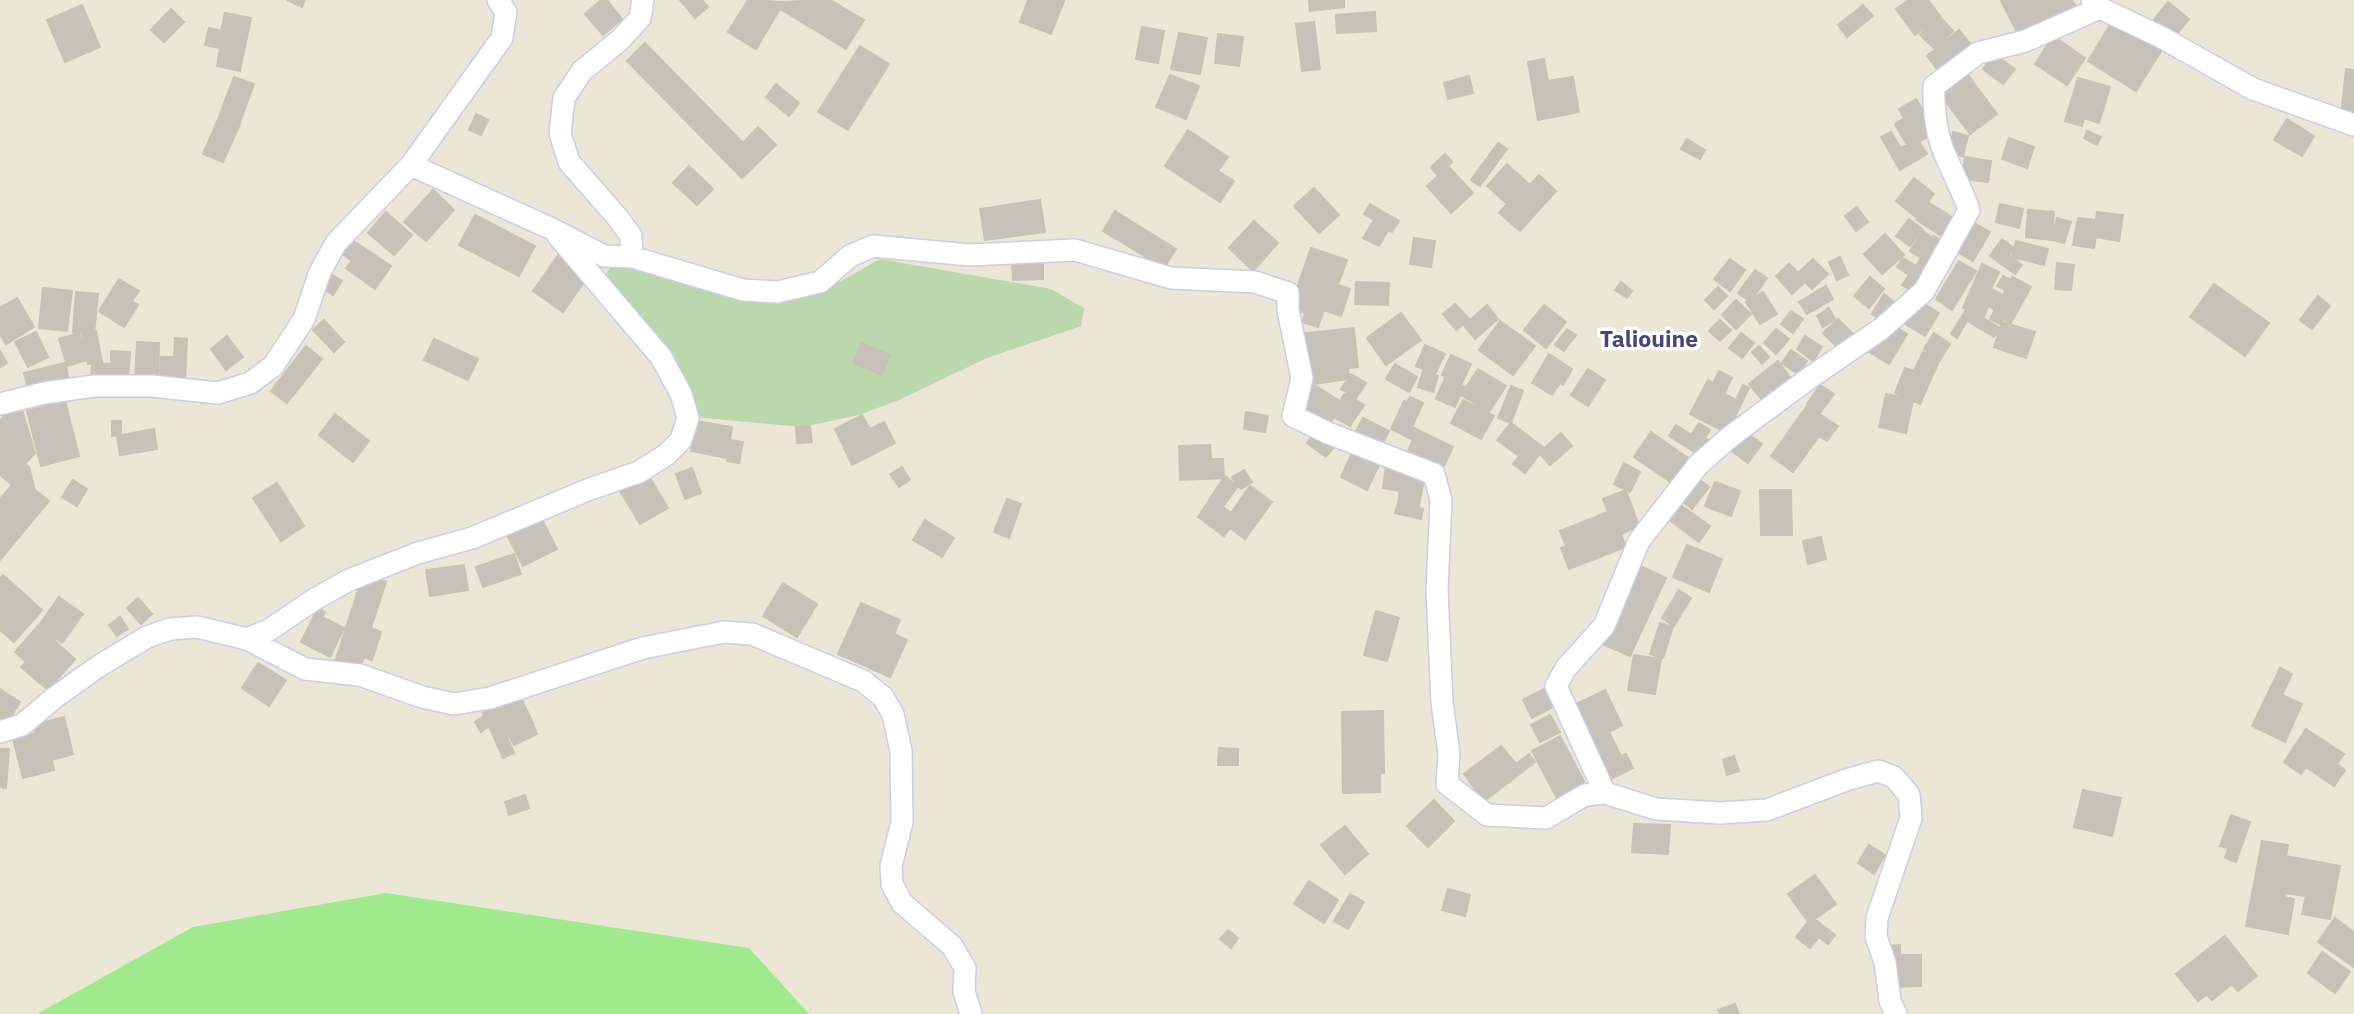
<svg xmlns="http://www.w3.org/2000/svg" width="2354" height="1014" font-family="'IBM Plex Sans',sans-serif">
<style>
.green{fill:#a0e98d}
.cemetery{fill:#bbd8ac}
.building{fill:#c7c2b7;stroke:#c7c2b1;stroke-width:2}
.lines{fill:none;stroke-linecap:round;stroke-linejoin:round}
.minor-casing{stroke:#cccde3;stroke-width:24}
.minor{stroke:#fff;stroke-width:21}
.labels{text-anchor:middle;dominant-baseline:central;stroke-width:7;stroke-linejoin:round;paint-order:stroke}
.quarter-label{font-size:23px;font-weight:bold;fill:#44467c;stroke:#fff}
</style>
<rect width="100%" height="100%" fill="#ece6d7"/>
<path class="green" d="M386 893 749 948 809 1014H37L193 927Z"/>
<path class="cemetery" d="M880 259 1051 289 1084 308 1081 326 987 358 899 400 859 415 802 427 694 417 677 364 604 277 612 265 630 264 714 289 776 304 834 285Z"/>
<path class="building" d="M287 0H305L302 7Z
M601 0H607L622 19 603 35 585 14Z
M680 0H702L708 7 695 18Z
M748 0 780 2 830 0 864 20 846 49 780 9 756 49 728 32Z
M1028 0 1064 1 1051 34 1020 22Z
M1309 0H1344V7L1310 11Z
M1909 0H1928L1940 16 1915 35 1896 9Z
M2003 0H2025L2026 2 2030 0H2072L2077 8 2020 38 2001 1Z
M2168 2 2189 19 2173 39 2152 22Z
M82 5 100 47 65 62 47 20Z
M1863 5 1873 16 1847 37 1838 25Z
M171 9 184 22 164 42 151 30Z
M1375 12 1376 31 1337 33 1336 15Z
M225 13 251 18 240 71 217 66 220 48 205 45 209 28 221 31Z
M1939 16 1953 31 1935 49 1920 35Z
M2115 17 2163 48 2136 91 2088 61Z
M1314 22 1320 69 1302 71 1296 24Z
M1142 27 1164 31 1158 63 1136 59Z
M1959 30 1976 51 1943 77 1927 56Z
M1179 33 1207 38 1200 74 1171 69Z
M1218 34 1243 37 1239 66 1215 63Z
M2053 36 2085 58 2067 85 2035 64Z
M645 43 743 143 758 127 776 145 742 178 627 61Z
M860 46 889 64 848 130 818 112Z
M1994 54 2015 69 2003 84 1983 69Z
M1544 59 1548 81 1573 77 1579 112 1538 120 1528 62Z
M2346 69 2354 70V117L2341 116Z
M1170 75 1199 86 1186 119 1156 107Z
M1968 75 1997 114 1970 134 1941 95Z
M1469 76 1473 93 1448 99 1444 83Z
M234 77 254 84 240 122 220 114Z
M2078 78 2110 87 2099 123 2084 118 2082 126 2065 121Z
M776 84 799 103 789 116 766 97Z
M1916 99 1936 132 1919 142 1927 154 1900 170 1881 137 1891 132 1901 148 1907 145 1895 124 1904 118 1899 109Z
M476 114 488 120 481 135 469 130Z
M220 115 240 124 223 162 203 154Z
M2287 119 2314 136 2302 156 2274 140Z
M1188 130 1228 157 1218 171 1234 181 1220 202 1165 166Z
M2087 131 2101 137 2097 145 2084 138Z
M1953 132 1968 136 1963 156 1947 152Z
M2009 138 2034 147 2027 168 2002 159Z
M1687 139 1705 150 1700 159 1681 149Z
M1498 143 1507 149 1480 186 1471 180Z
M1445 154 1452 162 1448 166 1473 193 1451 213 1427 186 1438 176 1431 167Z
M1965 157 1991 161 1988 182 1962 179Z
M1507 164 1530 185 1539 175 1556 191 1520 231 1499 213 1507 204 1487 186Z
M689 166 713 189 697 205 673 183Z
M1914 178 1934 194 1916 217 1896 201Z
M1314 188 1339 215 1319 233 1294 206Z
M433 190 454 210 426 241 404 222Z
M1040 200 1045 232 985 240 980 209Z
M1928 202 1958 221 1946 239 1917 220Z
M1370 204 1399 221 1392 232 1388 230 1379 246 1363 238 1374 220 1364 214Z
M2000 204 2023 209 2019 228 1996 222Z
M1857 207 1868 222 1856 231 1845 216Z
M2028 210 2054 212 2051 240 2026 237Z
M1115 211 1176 249 1164 268 1103 231Z
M386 212 412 235 394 255 368 233Z
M2097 212 2123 215 2119 241 2096 237 2094 248 2073 245 2078 218 2096 220Z
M475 215 535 246 519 276 459 245Z
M2057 218 2071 222 2064 243 2050 239Z
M1909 219 1922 229 1910 246 1896 236Z
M1969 220 1990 232 1973 261 1952 249Z
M1254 221 1278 243 1253 271 1229 248Z
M1923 231 1932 237 1920 257 1910 251Z
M1885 234 1904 255 1882 274 1864 254Z
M1934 236 1949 246 1918 295 1902 285 1909 275 1897 267 1903 258 1916 266Z
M349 238 391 266 375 289 346 268 352 261 339 251Z
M1414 238 1435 241 1431 267 1410 264Z
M2002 239 2014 248 2009 255 2022 265 2015 274 1990 256Z
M2016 241 2048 249 2044 265 2012 257Z
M1311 248 1347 260 1338 285 1350 289 1341 316 1324 310 1318 327 1302 322 1306 313 1290 308Z
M559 254 589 275 563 312 533 291Z
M1840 257 1848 275 1837 280 1829 262Z
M1043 258V279L1013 280 1012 259Z
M1730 259 1745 270 1730 291 1714 279Z
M1813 259 1828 274 1812 289 1805 282 1792 294 1776 276 1789 264 1798 273Z
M1959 261 1976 271 1952 310 1936 299Z
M2057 263 2074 265 2071 290 2055 289Z
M1982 264 1999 272 1991 289 2001 294 1994 309 1988 306 1984 317 1963 308Z
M1755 270 1767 278 1750 302 1738 293Z
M331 274 342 281 333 295 322 288Z
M2003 276 2009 279 2004 289 1997 286Z
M1870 277 1884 289 1869 308 1854 296Z
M2012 277 2031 287 2011 323 2003 319 2000 324 1990 319Z
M119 279 139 291 132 301 138 305 124 327 99 311Z
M1356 282 1389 283 1388 305 1355 304Z
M1621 282 1632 291 1627 298 1615 290Z
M2214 284 2269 323 2245 356 2190 317Z
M1826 286 1833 299 1807 314 1799 302Z
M1718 287 1727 296 1714 309 1705 300Z
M43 288 72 291 67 331 39 328Z
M76 292 98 294 94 334 73 332Z
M1763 292 1777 314 1760 324 1746 302Z
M1884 294 1893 301 1881 320 1872 314Z
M2318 296 2330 306 2312 329 2300 320Z
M17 298 34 327 6 344 0 334V308Z
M1916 299 1939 313 1925 336 1902 322Z
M1736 300 1751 314 1736 329 1722 315Z
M1455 304 1470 320 1487 305 1498 319 1475 339 1463 324 1456 330 1443 314Z
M1544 305 1566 322 1546 348 1524 330Z
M1829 308 1835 319 1823 327 1817 316Z
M1967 308 2000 328 1994 337 1967 321 1957 338 1951 334Z
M1791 311 1803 319 1793 333 1781 324Z
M1401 313 1421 340 1386 365 1367 338Z
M1838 319 1858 339 1843 353 1823 333Z
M324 320 344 342 334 352 313 330Z
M1720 320 1731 330 1720 341 1709 331Z
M1500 321 1535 346 1513 375 1479 350Z
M1889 322 1907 334 1889 364 1866 350 1869 346 1872 349Z
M2002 322 2035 332 2026 358 1994 347Z
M1354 328 1358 367 1348 368 1349 379 1305 385 1299 334Z
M1567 329 1576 335 1564 351 1555 345Z
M1776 329 1789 339 1776 354 1764 343Z
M96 331 102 362 88 364 82 334Z
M36 332 48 357 28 367 15 342Z
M79 333 87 360 67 366 59 339Z
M1741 333 1754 343 1742 358 1729 348Z
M1934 333 1950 344 1940 360 1924 349Z
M227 336 243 357 226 370 211 349Z
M1805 336 1822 347 1813 361 1797 349Z
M175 338 187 339 185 380 160 379 161 357H174Z
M434 339 478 359 468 380 424 360Z
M137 342 159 343 158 378H135Z
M862 343 890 355 882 375 853 363Z
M1425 345 1445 354 1435 374 1416 366Z
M306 346 322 359 287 403 271 391Z
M1759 346 1769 357 1762 364 1752 352Z
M1791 350 1807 361 1798 374 1782 363Z
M0 351 7 363 0 367Z
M111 351 130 352 128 381 91 379 92 363 111 364Z
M1923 352 1940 359 1920 404 1895 393 1905 368 1914 371Z
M1549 354 1572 369 1563 385 1560 383 1552 395 1532 383Z
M1451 355 1471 364 1462 383 1442 375Z
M1778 361 1792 380 1764 402 1749 384Z
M65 363 70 383 29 393 24 373Z
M1395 364 1417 377 1409 392 1386 379Z
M1478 369 1506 386 1489 412 1461 395Z
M1588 369 1605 380 1588 406 1571 395Z
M1423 371 1438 376 1433 392 1418 387Z
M1719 371 1732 378 1724 394 1736 400 1743 385 1749 388 1727 433 1690 414 1708 380 1713 383Z
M1351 374 1366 383 1356 398 1341 389Z
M1445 378 1464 386 1455 407 1436 399Z
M1313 384 1340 401 1345 393 1364 405 1350 426 1334 417 1329 425 1299 406Z
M1820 385 1834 394 1820 413 1807 404Z
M1511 386 1523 391 1511 423 1498 418Z
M1886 394 1913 400 1906 433 1879 427Z
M1410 397 1423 403 1412 427 1453 447 1441 472 1406 455 1413 440 1391 429 1404 401 1407 402Z
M1463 400 1494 416 1481 439 1451 423Z
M65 401 79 456 41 466 27 411Z
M20 403 35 453 25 464 29 467 35 490 49 501 0 560V499L12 485 0 475V421L14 404Z
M1807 406 1838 426 1827 441 1819 436 1793 472 1771 456Z
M1246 412 1268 416 1265 432 1244 429Z
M335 414 369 441 353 462 319 435Z
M862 415 870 429 884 422 895 443 852 465 835 429Z
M1363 418 1389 431 1379 450 1353 437Z
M112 421H121V436H112Z
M696 421 732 427 730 440 743 442 739 463 727 461V458L691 451Z
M1511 423 1544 448 1525 473 1513 464 1519 456 1497 440Z
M1699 423 1710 430 1705 438 1712 442 1703 457 1669 436 1676 425 1691 435Z
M810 426 812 442 797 443 796 427Z
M154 429 157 449 120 455 117 436Z
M1743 430 1762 444 1748 463 1729 449Z
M1316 432 1335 446 1326 457 1307 443Z
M1651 432 1695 463 1688 473 1682 469 1672 483 1634 457Z
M1561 433 1572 446 1550 465 1539 453Z
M1356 444 1383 457 1367 490 1341 477Z
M1210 445 1211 459H1223L1224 478 1180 480 1179 446Z
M1624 463 1640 472 1630 492 1614 484Z
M1386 466 1425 473 1419 506 1398 503 1400 491 1383 488Z
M902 467 910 480 899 487 890 474Z
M692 468 701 493 685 499 676 474Z
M1244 470 1252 482 1241 489 1232 477Z
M647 473 668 508 640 524 619 489Z
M1692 474 1709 487 1692 509 1675 495Z
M1225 476 1238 486 1223 507 1231 513 1250 486 1272 502 1245 539 1230 528 1224 536 1198 517Z
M73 480 87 489 77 506 62 497Z
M1715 482 1740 491 1731 516 1705 506Z
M277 483 304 526 281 541 253 498Z
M1626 490 1639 526 1621 534 1626 547 1569 569 1561 548 1566 546 1560 531 1608 512 1603 499Z
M1760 490H1791L1792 535H1761Z
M1007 499 1021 504 1009 538 994 532Z
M1398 503 1423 509 1421 519 1395 513Z
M1682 506 1710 526 1699 542 1671 521Z
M538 512 557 549 523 566 504 529Z
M925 520 954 538 942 557 913 540Z
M1821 537 1826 559 1808 564 1803 541Z
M1687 545 1722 559 1709 592 1673 577Z
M514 554 521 574 483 587 476 567Z
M1636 564 1666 578 1630 656 1600 643Z
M464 565 468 590 430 596 426 570Z
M3 575 42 610 14 642 0 630V579Z
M363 575 386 582 371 628 381 632 372 660 364 657 359 670 335 662Z
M783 583 817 604 797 637 763 616Z
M1679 590 1691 598 1674 626 1662 618Z
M59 597 83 614 62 643 38 627Z
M138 598 152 614 141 624 127 608Z
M861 603 900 620 894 634 907 640 890 677 838 654Z
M318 608 325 612 322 617 344 628 330 657 301 642Z
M1376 611 1399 618 1387 661 1364 655Z
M120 617 128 629 117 636 109 625Z
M1660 623 1673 627 1663 658 1650 654Z
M38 626 75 659 48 690 21 667 26 662 15 652Z
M1634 655 1661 659 1655 694 1628 690Z
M258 663 286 680 269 706 242 688Z
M2280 668 2292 674 2282 695 2302 704 2285 742 2252 726Z
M0 689 20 702 7 723 0 719Z
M1544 689 1553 707 1532 718 1523 700Z
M1605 690 1622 725 1609 732 1621 756 1626 754 1633 768 1607 781 1570 707Z
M520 696 533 723 506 735 514 753 503 758 483 713Z
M1383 711 1384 773H1380V792L1343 793 1342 712Z
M1550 715 1560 732 1540 742 1531 725Z
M484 716 490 725 481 732 475 722Z
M64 717 73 754 52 760 54 770 23 778 13 739 36 733 34 725Z
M533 724 537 734 514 745 509 736Z
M2306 729 2344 754 2337 764 2345 770 2334 786 2306 767 2301 774 2284 762Z
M1560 736 1586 785 1558 800 1532 751Z
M1501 746 1516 764 1529 754 1535 762 1484 801 1464 774Z
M1219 748 1238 749V765H1218Z
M0 749H9L6 788 0 787Z
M1734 756 1739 771 1727 775 1723 760Z
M2083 790 2121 798 2112 836 2074 827Z
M525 795 529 808 509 815 505 802Z
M1434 800 1454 821 1428 847 1407 826Z
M2231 815 2250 822 2236 862 2225 858 2228 848 2220 846Z
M1634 824 1670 825 1668 854 1632 852Z
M1345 826 1368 854 1345 874 1321 845Z
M2262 841 2288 845 2286 856 2340 866 2330 919 2302 914 2306 896 2285 893 2284 897 2294 899 2288 934 2246 926Z
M1869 845 1885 855 1874 874 1858 863Z
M1815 875 1836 904 1809 923 1788 894Z
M1309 881 1338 900 1324 923 1294 904Z
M1448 889 1470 895 1465 916 1442 910Z
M1350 894 1364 902 1348 929 1334 921Z
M1812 917 1835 935 1828 944 1819 937 1810 948 1796 937Z
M2335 918 2354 932V967L2318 942Z
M1228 930 1238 938 1231 948 1220 939Z
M2225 936 2257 976 2238 991 2232 984 2212 1000 2207 994 2198 1001 2176 974Z
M1900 945V955H1921V986L1889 987V946Z
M2322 952 2350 972 2335 993 2308 973Z
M1735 1004 1739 1014H1720L1718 1010Z"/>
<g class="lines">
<defs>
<path id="minor" d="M2092 0 2100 8 2161 37 2253 89 2354 125
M411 165 552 229 604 256 632 257 743 290 777 292 820 282 850 256 873 246 970 255 1075 250 1171 278 1255 282 1288 293V310L1302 378 1293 416 1328 433 1434 474 1441 500 1437 590 1442 702 1449 754 1447 784 1487 815 1546 818 1585 795 1605 793 1556 686 1566 668 1604 626 1639 541 1698 465 1731 436 1808 379 1881 329 1924 291 1969 210C1962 188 1950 169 1942 147 1936 130 1933 104 1934 86L1978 53 2025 41 2100 8
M632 257 631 236 618 218 569 162 560 133 564 98 582 71 620 40 640 18 643 0
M0 404 44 393 94 386H152L218 393 250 383 273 366 304 319 320 272 336 243 411 165 502 38 506 12 498 0
M247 639 305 669 360 675 422 697 454 704 490 698 643 648 724 632 752 634 863 681 883 697 893 714 901 751 902 822 891 866 892 884 902 903 952 946 965 968 964 991 971 1014
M0 732 22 725 54 698 99 666 147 637 170 629 197 627 247 639 269 630 315 599 349 580 418 553 472 538 590 489 639 472 666 455 681 440 688 418 681 394 661 357 558 236
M1605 793 1656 809 1720 813 1767 810 1846 780 1878 771 1894 777 1909 795 1911 818 1877 918 1876 937 1885 962 1890 1001 1896 1014"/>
</defs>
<use href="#minor" class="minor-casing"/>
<use href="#minor" class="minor"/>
</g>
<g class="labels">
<g class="quarter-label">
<text x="1649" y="338">Taliouine</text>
</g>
</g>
</svg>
